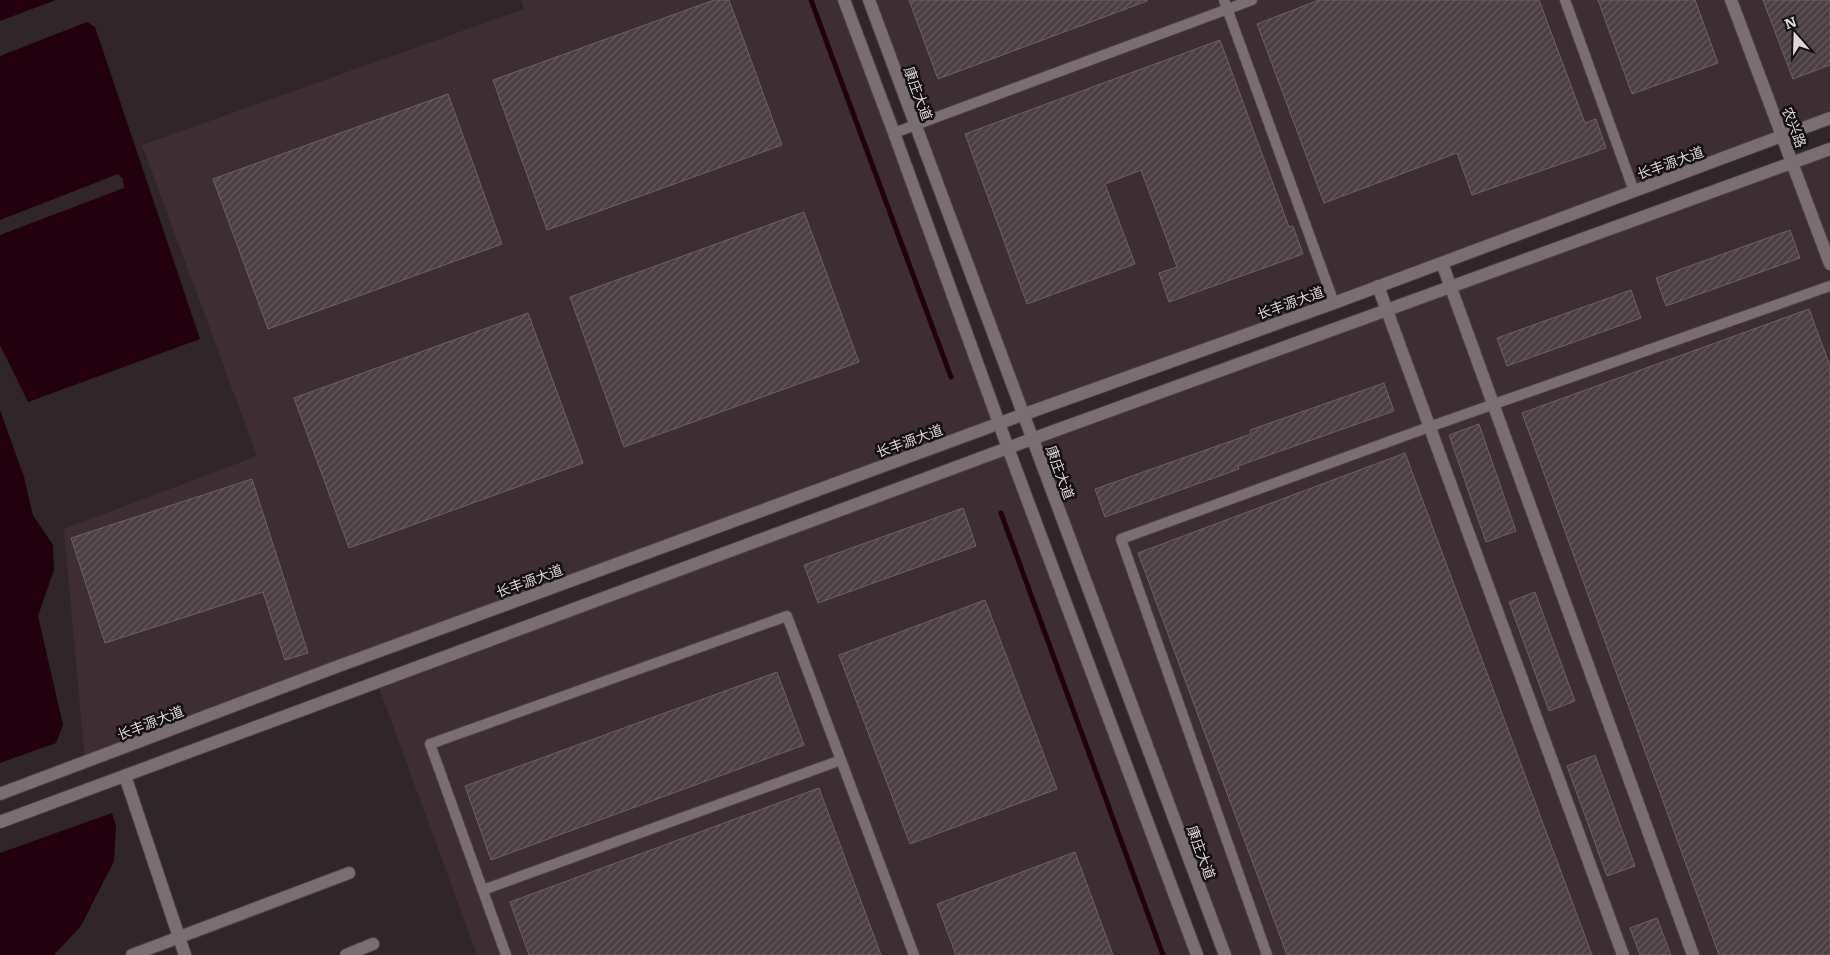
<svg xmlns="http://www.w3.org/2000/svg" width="1830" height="955" font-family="Literata,'Noto Sans SC',serif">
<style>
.built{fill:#3e2d32}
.water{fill:#22000d}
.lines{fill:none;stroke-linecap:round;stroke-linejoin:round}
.stream{stroke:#22000d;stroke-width:5}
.building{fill:url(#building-hatch);stroke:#6e6165}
.service-casing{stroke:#4b4346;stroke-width:12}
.minor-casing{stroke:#4b4346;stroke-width:14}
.tertiary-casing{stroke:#4b4346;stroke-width:14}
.secondary-casing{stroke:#4b4346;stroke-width:14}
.service{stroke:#7b6e72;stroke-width:10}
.minor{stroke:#7b6e72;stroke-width:12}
.tertiary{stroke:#7b6e72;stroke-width:12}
.secondary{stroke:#7b6e72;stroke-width:12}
.labels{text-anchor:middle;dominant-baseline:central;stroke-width:5;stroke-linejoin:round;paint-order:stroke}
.street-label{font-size:14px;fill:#ded7d9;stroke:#151012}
</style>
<defs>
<pattern id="building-hatch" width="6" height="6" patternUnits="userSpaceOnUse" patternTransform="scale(1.25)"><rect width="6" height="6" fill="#4b3f43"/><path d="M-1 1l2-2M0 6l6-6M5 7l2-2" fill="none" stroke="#645a5e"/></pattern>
</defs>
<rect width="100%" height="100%" fill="#302629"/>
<path class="built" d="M521 0H843L998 423 85 762 64 529 257 456 142 145 524 9Z
M869 0H1830V118L1022 415Z
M1830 149V955H1225L1032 439Z
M1008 448 1197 955H477L377 682Z"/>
<path class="water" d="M0 0H56L0 21Z
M87 22 95 27 200 339 28 402 0 345V235L124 188 123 179 118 174 0 220V56Z
M0 410 24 477 33 515 53 545 54 570 38 616 63 725 56 743 0 763Z
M112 813 116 826 114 861 81 926 54 955H0V853Z"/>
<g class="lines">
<path class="stream" d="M811 0 951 377
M1001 513 1163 955"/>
</g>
<path class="building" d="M714 0H729L782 145 547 230 493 80Z
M909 0H1147V1L938 79Z
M1319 0H1539L1585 123 1596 119 1606 148 1472 195 1457 153 1324 203 1257 24Z
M1598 0H1695L1718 63 1632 94Z
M1763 0H1830V65L1793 79Z
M1220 40 1289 227 1293 226 1303 254 1169 302 1159 273 1177 267 1141 170 1105 184 1135 264 1027 304 965 134Z
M448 94 502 244 268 329 213 179Z
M804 212 859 362 624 447 570 297Z
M1790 230 1800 258 1666 306 1656 278Z
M1631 290 1641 318 1507 366 1497 338Z
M1809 309 1830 366V955H1719L1522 413Z
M528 313 583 463 349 548 294 398Z
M1384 383 1394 411 1238 466 1239 469 1105 517 1095 489 1251 434 1250 430Z
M1479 424 1516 531 1486 542 1449 435Z
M1405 453 1592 955H1287L1138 553Z
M252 479 308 653 285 660 263 592 105 643 71 538Z
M963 508 976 546 818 603 804 565Z
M1535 592 1575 701 1549 711 1509 602Z
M985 600 1057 789 910 844 839 655Z
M777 672 804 745 491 860 465 786Z
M1595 755 1635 866 1607 876 1567 766Z
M819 788 881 955H529L510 902Z
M1075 852 1113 955H956L937 904Z
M1657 918 1671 955H1640L1630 928Z"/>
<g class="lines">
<defs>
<path id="service" d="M1224 0 1334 303
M1565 0 1634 191
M894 133 1252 0
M483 890 841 760
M506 955 430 744 787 616 914 955
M1267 955 1121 539 1429 427 1830 286"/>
<path id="minor" d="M1731 0 1782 136
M1442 263 1693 955
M1378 286 1623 955
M125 776 185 955
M132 955 349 873
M346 955 373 944"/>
<path id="tertiary" d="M1782 136 1830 264
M1022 415 1334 303 1830 118
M1032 439 1830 149"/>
<path id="secondary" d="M844 0 894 133 1008 448 1197 955
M869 0 1225 955
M0 794 336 667 1022 415
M0 822 1032 439"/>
</defs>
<use href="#service" class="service-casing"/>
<use href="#minor" class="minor-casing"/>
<use href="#tertiary" class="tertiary-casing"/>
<use href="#secondary" class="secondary-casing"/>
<use href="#service" class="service"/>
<use href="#minor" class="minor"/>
<use href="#tertiary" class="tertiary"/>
<use href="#secondary" class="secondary"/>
</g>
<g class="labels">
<g class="street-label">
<text transform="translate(919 93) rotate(70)">康庄大道</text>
<text transform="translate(1795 127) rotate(69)">农兴路</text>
<text transform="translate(1670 162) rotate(-20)">长丰源大道</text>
<text transform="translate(1290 302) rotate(-20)">长丰源大道</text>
<text transform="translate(909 440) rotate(-20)">长丰源大道</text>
<text transform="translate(1061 472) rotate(70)">康庄大道</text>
<text transform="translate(529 580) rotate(-20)">长丰源大道</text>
<text transform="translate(150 722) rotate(-21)">长丰源大道</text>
<text transform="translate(1202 852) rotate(70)">康庄大道</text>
</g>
</g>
<g transform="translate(1795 35) rotate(340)" stroke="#151012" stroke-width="4" paint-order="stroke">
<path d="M0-4L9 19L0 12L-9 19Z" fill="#ded7d9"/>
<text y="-8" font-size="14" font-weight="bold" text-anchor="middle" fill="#ded7d9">N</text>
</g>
</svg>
